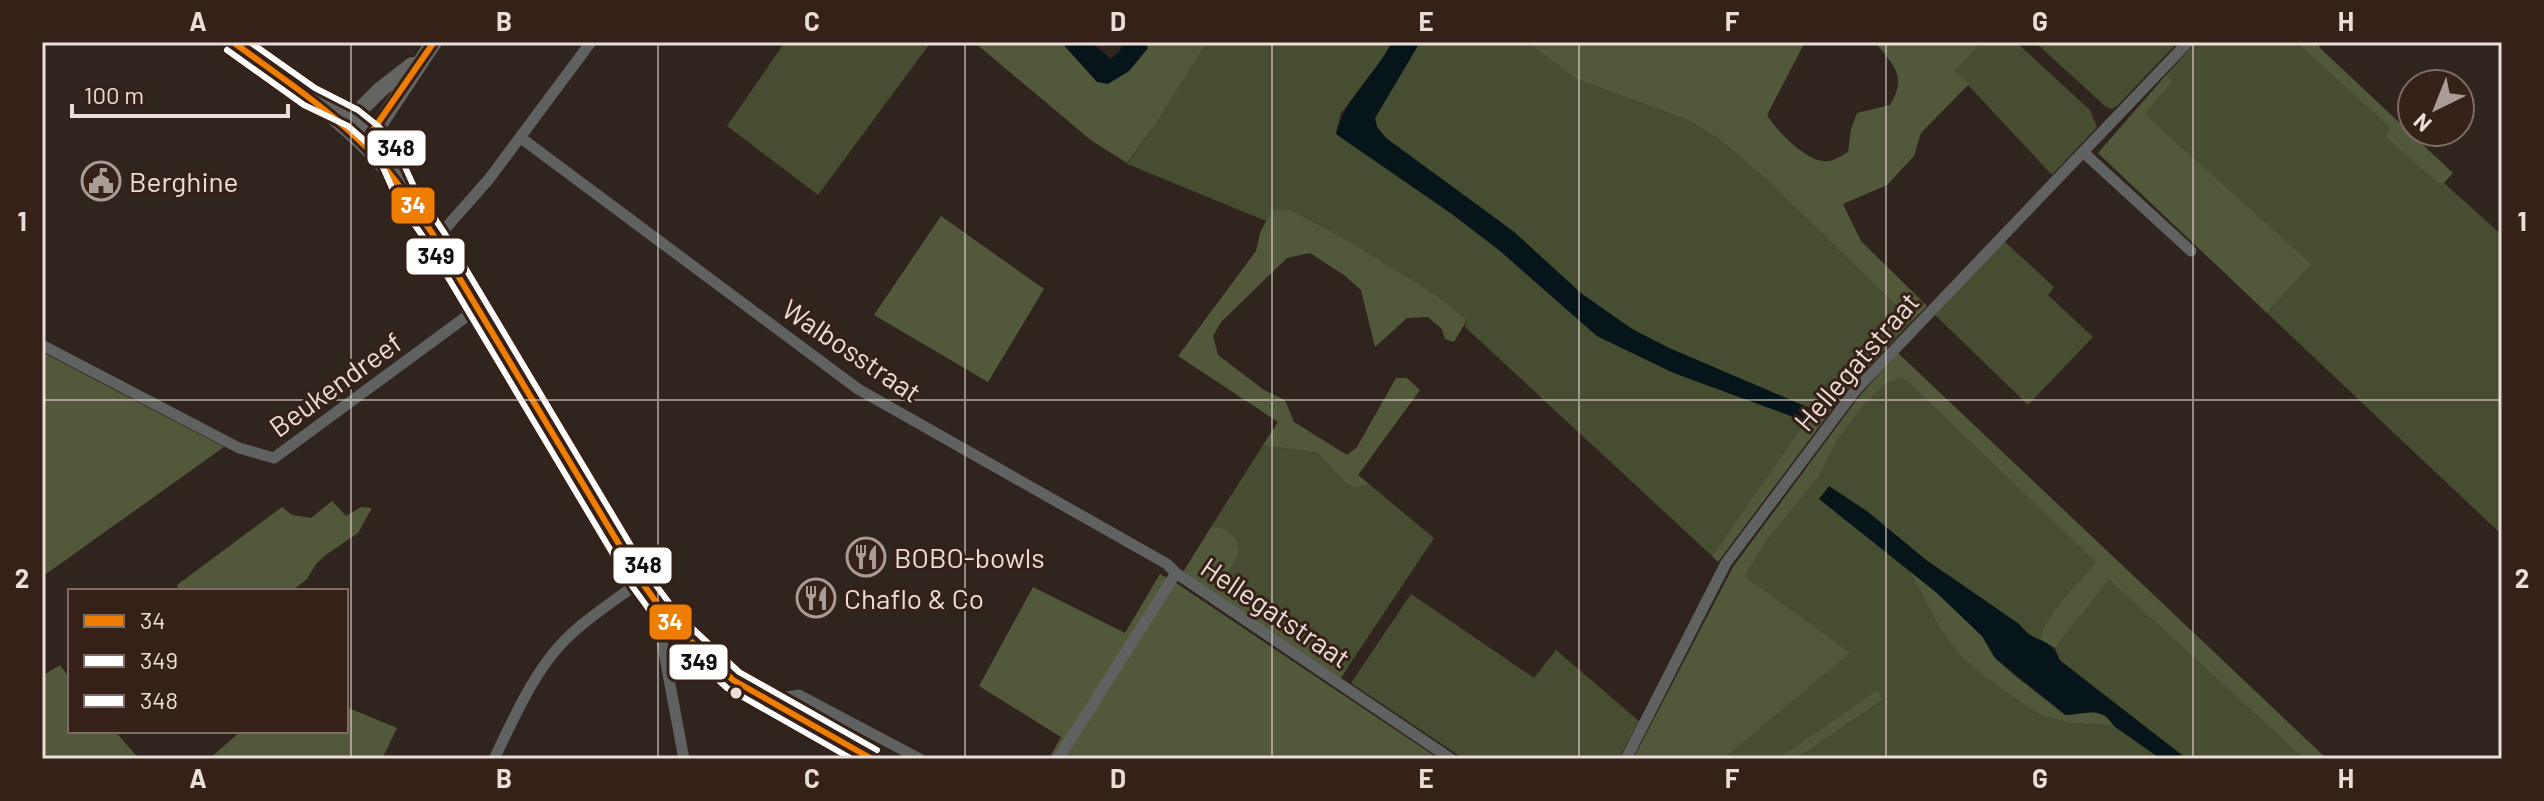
<svg xmlns="http://www.w3.org/2000/svg" width="2544" height="801" font-family="Barlow,sans-serif">
<style>
.green{fill:#474d31}
.forest{fill:#52593b}
.water{fill:#05151a}
.lines{fill:none;stroke-linecap:round;stroke-linejoin:round}
.minor{stroke:#606261;stroke-width:11}
.secondary{stroke:#646563;stroke-width:16}
.bus-1-casing{stroke:#352118;stroke-width:12}
.bus-2-casing{stroke:#352118;stroke-width:12}
.bus-3-casing{stroke:#352118;stroke-width:12}
.bus-1{stroke:#ef7d00;stroke-width:6}
.bus-2{stroke:#fff;stroke-width:6}
.bus-3{stroke:#fff;stroke-width:6}
.grid{fill:none;stroke:#ebddd7;stroke-width:2;stroke-opacity:0.55}
.bus-dot{fill:#ebddd7;stroke:#352118;stroke-width:3}
.labels{text-anchor:middle;dominant-baseline:central;stroke-width:6;stroke-linejoin:round;paint-order:stroke}
.poi-label{font-size:28px;fill:#ebddd7;stroke:#352118;text-anchor:start}
.street-label{font-size:28px;fill:#ebddd7;stroke:#352118}
.line-badge{stroke:#352118;stroke-width:3}
.badge-label{font-size:22px;text-anchor:middle;font-weight:bold;fill:#fff}
.pale-badge-label{font-size:22px;text-anchor:middle;font-weight:bold;fill:#111}
.neatline{fill:none;stroke:#ebddd7;stroke-width:3}
.grid-label{font-size:26px;text-anchor:middle;font-weight:bold;fill:#ebddd7}
</style>
<rect width="100%" height="100%" fill="#2f241e"/>
<path class="green" d="M785 42H931L818 195 727 126Z
M1207 42H1392L1381 63 1341 113 1336 134 1452 214 1499 250 1597 336 1674 373 1807 422 1712 556 1465 327 1467 320 1436 295 1291 210H1272L1266 221 1127 164 1157 122Z
M1420 42H1527L1576 79 1690 121 1716 137 1765 178 1912 321 1880 355 1867 344 1814 410 1669 348 1632 329 1582 294 1386 138 1377 127 1375 118Z
M1983 42H2016L2090 110 2097 127 2052 175 1955 71Z
M2035 42H2178L2118 105 2112 109 2106 107Z
M2196 42H2296L2390 128 2438 183H2444L2502 235V535L2267 313 2310 264 2145 114 2173 81 2166 75Z
M2004 241 2054 287 2048 295 2093 337 2028 405 1934 314Z
M1901 378 1908 382 2097 562C2076 584 2047 610 2040 640L2031 638 2019 624 1926 560 1868 512 1830 487 1820 499 1909 570 1940 629 1958 653 2040 715 2071 723 2114 726 2161 759H1796L1882 701 1877 692 1777 759H1723L1849 653 1745 576 1768 539 1818 478 1835 444 1864 405 1886 384Z
M1263 445 1318 453 1344 482 1355 488 1369 484 1434 538 1346 670 1221 586 1211 527Z
M2109 580 2304 759H2187L2060 660 2055 648Z
M1411 594 1534 678 1556 650 1639 721 1619 759H1464L1351 683Z"/>
<path class="forest" d="M974 42H1061L1097 81C1127 77 1129 71 1148 48L1144 42H1207L1157 122 1127 163 1092 141Z
M1527 42H1805L1767 115C1777 131 1808 164 1829 161 1835 160 1843 155 1848 152L1851 129 1857 113 1890 105C1908 76 1893 65 1875 42H1983L1955 71 1969 84 1921 133 1914 156 1887 185 1843 204 1861 241 1927 306 1912 321 1765 178 1716 137 1690 121 1576 79Z
M2296 42H2323L2319 47 2453 173 2444 183H2438L2386 137 2390 128Z
M2166 75 2173 81 2145 114 2311 264 2267 313 2098 153Z
M1272 210H1291L1349 242 1436 295 1467 320 1454 342 1445 339 1442 329 1428 317 1407 318 1375 347 1361 290 1344 275 1310 253 1287 258 1221 322 1213 336 1218 355 1264 390 1285 400 1294 422 1347 455 1357 447 1396 378H1407L1420 390 1358 475 1369 484 1355 488 1344 482 1318 453 1263 445 1278 422 1178 356 1256 251 1260 233Z
M941 216 1044 289 988 382 874 315Z
M1867 344 1880 355 1845 392 1718 562 1712 556 1814 410Z
M42 352 224 447 46 574 42 569Z
M1898 353 2327 759H2304L2109 580 2055 648 2040 640C2047 609 2077 585 2096 562L1908 382 1901 378 1886 384 1864 405 1835 444 1818 478 1768 539 1745 576 1850 653 1723 759H1633L1733 567 1858 398Z
M332 501 346 516 361 507 372 508 358 533 327 554 316 564 307 579 293 590 178 591 177 585 282 507 292 515 311 518Z
M1211 527 1225 529 1236 539 1239 552 1221 586 1346 670 1341 678 1183 572Z
M1909 570 1937 593 1982 636 1995 658 2014 675 2065 715C2087 714 2099 705 2114 726L2071 723 2040 715 1983 675 1958 653 1940 629Z
M1160 574 1176 583 1439 759H1049L1061 737 979 686 1033 587 1125 633Z
M60 665 70 678V731H115L139 759H42V676Z
M1877 691 1883 700 1796 759H1777Z
M346 707 397 728 382 759H209L241 731H346Z"/>
<path class="water" d="M1061 42H1091L1111 59 1120 51 1122 42H1144L1148 48 1129 71 1108 84 1097 82Z
M1392 42H1420L1375 118 1377 127 1386 138 1513 231 1582 294 1632 329 1669 348 1814 410 1807 422 1674 373 1597 336 1499 250 1452 214 1336 134C1345 98 1375 75 1392 42Z
M1829 486 1868 512 1926 560 2019 624C2037 647 2049 633 2060 661L2187 759H2161L2114 726 2106 715 2094 712 2066 715 1995 658 1982 636 1937 593 1819 499Z"/>
<g class="lines">
<path class="minor" d="M521 138 858 389 1167 564 1176 573
M2083 152 2191 251
M436 239 489 179 591 42
M42 345 239 448 274 458 478 308
M671 623 662 642 684 759
M777 706 787 697 799 695 920 759
M494 759C511 724 527 687 551 656 574 626 610 604 641 581
M1058 759 1176 573 1451 759
M1626 759 1726 563 1854 392 2188 42"/>
<path class="secondary" d="M233 42C276 74 321 104 360 141 390 169 413 205 436 239L641 581 671 623 733 680 872 759
M326 104C362 118 382 142 398 176
M346 124 381 89 412 65
M363 141 377 128 434 42"/>
<defs>
<path id="bus-1" d="M233 42C279 76 328 108 369 150 395 177 415 208 436 239L641 581 671 623 733 680 872 759
M371 133 434 42"/>
<path id="bus-2" d="M227 50 304 105 348 126 364 140 377 154 397 199 428 244 632 586 664 630 727 688 852 759"/>
<path id="bus-3" d="M250 42 315 88 358 110 378 126 394 143 415 189 445 234 649 576 679 616 739 672 877 750"/>
</defs>
<use href="#bus-1" class="bus-1-casing"/>
<use href="#bus-2" class="bus-2-casing"/>
<use href="#bus-3" class="bus-3-casing"/>
<use href="#bus-1" class="bus-1"/>
<use href="#bus-2" class="bus-2"/>
<use href="#bus-3" class="bus-3"/>
</g>
<path class="grid" d="M351 42V759M658 42V759M965 42V759M1272 42V759M1579 42V759M1886 42V759M2193 42V759M42 400H2502"/>
<defs>
<symbol id="civic-ring" viewBox="-11 -11 22 22"><circle r="9.5" fill="#352118" stroke="#a99c96" stroke-width="1.5"/><path d="M-.6-6.5H3V-4.5H.6V-3L4-1V1h2V6H-6V1h2V-1L-.6-3ZM-1.2 2.5V6h2.4V2.5Z" fill="#a99c96"/></symbol>
<symbol id="restaurant-ring" viewBox="-11 -11 22 22"><circle r="9.5" fill="#352118" stroke="#a99c96" stroke-width="1.5"/><path d="M-5-6h1v4h1v-4h1v4h1v-4h1v5L-1.5 .5V6h-2V.5L-5-1ZM5-6V6H3V1.5H1.5Q1.5-4 5-6Z" fill="#a99c96"/></symbol>
</defs>
<g fill-rule="evenodd">
<use href="#civic-ring" x="79" y="159" width="44" height="44"/>
<use href="#restaurant-ring" x="844" y="535" width="44" height="44"/>
<use href="#restaurant-ring" x="794" y="576" width="44" height="44"/>
</g>
<circle class="bus-dot" cx="736" cy="693" r="7"/>
<g class="labels">
<g class="poi-label">
<text x="129" y="181">Berghine</text>
<text x="894" y="557">BOBO-bowls</text>
<text x="844" y="598">Chaflo &amp; Co</text>
</g>
<g class="street-label">
<text transform="translate(852 350) rotate(34)">Walbosstraat</text>
<text transform="translate(1856 361) rotate(-49)">Hellegatstraat</text>
<text transform="translate(335 384) rotate(-36)">Beukendreef</text>
<text transform="translate(1276 612) rotate(34)">Hellegatstraat</text>
</g>
</g>
<g class="line-badge">
<rect x="366" y="129" width="61" height="38" rx="8" fill="#fff"/>
<rect x="390" y="186" width="46" height="39" rx="8" fill="#ef7d00"/>
<rect x="405" y="237" width="61" height="39" rx="8" fill="#fff"/>
<rect x="612" y="546" width="61" height="39" rx="8" fill="#fff"/>
<rect x="648" y="603" width="45" height="38" rx="8" fill="#ef7d00"/>
<rect x="668" y="643" width="61" height="38" rx="8" fill="#fff"/>
</g>
<g class="badge-label">
<text x="413" y="213">34</text>
<text x="670" y="630">34</text>
</g>
<g class="pale-badge-label">
<text x="396" y="156">348</text>
<text x="436" y="264">349</text>
<text x="643" y="573">348</text>
<text x="699" y="670">349</text>
</g>
<rect width="2544" height="801" fill="none" stroke="#352118" stroke-width="88"/>
<rect x="68" y="589" width="280" height="144" fill="#352118" stroke="#7e6c64" stroke-width="2"/>
<rect x="84" y="615" width="40" height="12" fill="#ef7d00" stroke="#7e6c64" stroke-width="2"/>
<text x="140" y="629" font-size="24" fill="#ebddd7">34</text>
<rect x="84" y="655" width="40" height="12" fill="#ffffff" stroke="#7e6c64" stroke-width="2"/>
<text x="140" y="669" font-size="24" fill="#ebddd7">349</text>
<rect x="84" y="695" width="40" height="12" fill="#ffffff" stroke="#7e6c64" stroke-width="2"/>
<text x="140" y="709" font-size="24" fill="#ebddd7">348</text>
<g transform="translate(2436 108) rotate(223)"><circle r="38" fill="#352118" stroke="#7e6c64" stroke-width="2"/>
<path d="M0-6L14 30L0 20L-14 30Z" fill="#a99c96"/>
<text y="-12" font-size="22" font-weight="bold" text-anchor="middle" fill="#ebddd7">N</text>
</g>
<path d="M72 104v12h216v-12" fill="none" stroke="#ebddd7" stroke-width="4"/>
<text x="84" y="104" font-size="24" fill="#ebddd7" stroke="#352118" stroke-width="6" paint-order="stroke">100 m</text>
<rect x="44" y="44" width="2456" height="713" class="neatline"/>
<g class="grid-label">
<text x="198" y="31">A</text>
<text x="504" y="31">B</text>
<text x="812" y="31">C</text>
<text x="1118" y="31">D</text>
<text x="1426" y="31">E</text>
<text x="1732" y="31">F</text>
<text x="2040" y="31">G</text>
<text x="2346" y="31">H</text>
<text x="22" y="231">1</text>
<text x="2522" y="231">1</text>
<text x="22" y="588">2</text>
<text x="2522" y="588">2</text>
<text x="198" y="788">A</text>
<text x="504" y="788">B</text>
<text x="812" y="788">C</text>
<text x="1118" y="788">D</text>
<text x="1426" y="788">E</text>
<text x="1732" y="788">F</text>
<text x="2040" y="788">G</text>
<text x="2346" y="788">H</text>
</g>
</svg>
